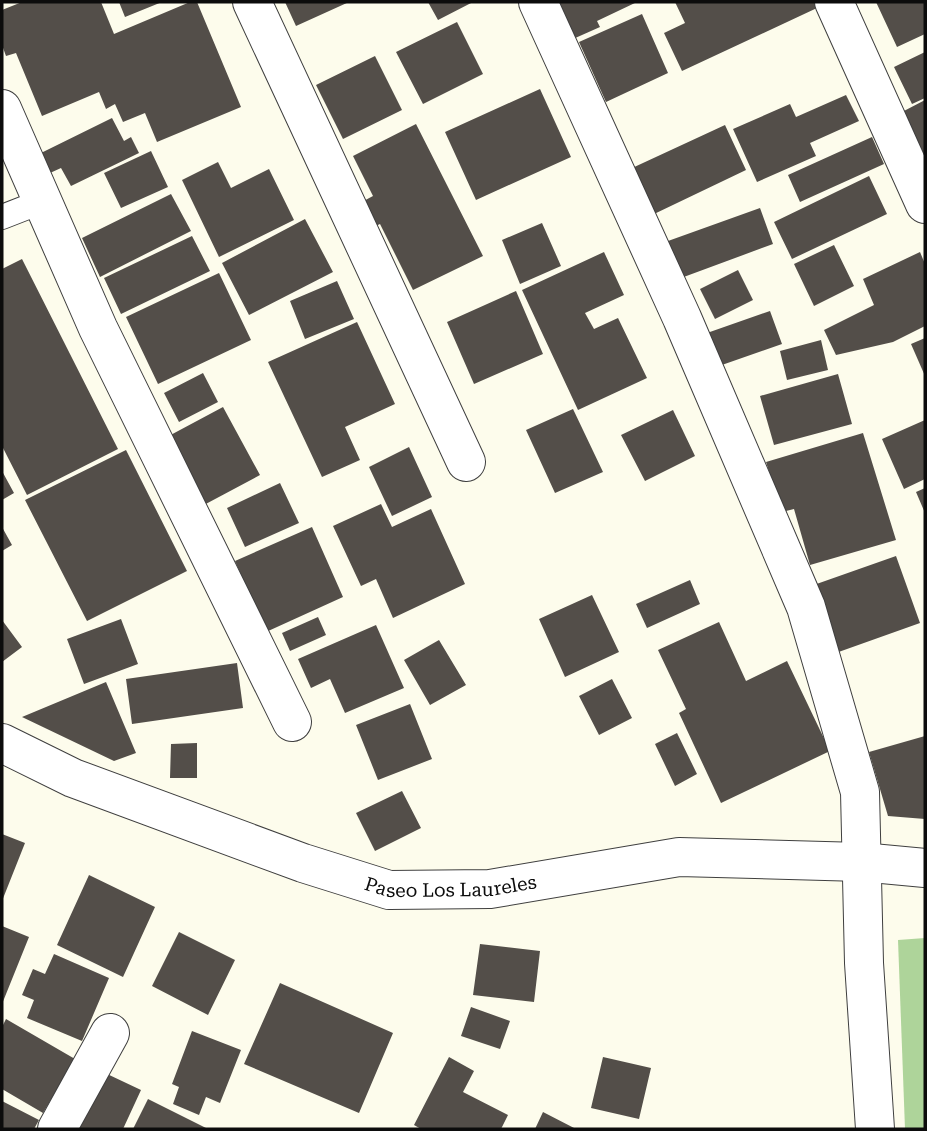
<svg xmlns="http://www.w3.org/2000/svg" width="927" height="1131" font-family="'Roboto Serif',serif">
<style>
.forest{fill:#aed49a}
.building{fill:#534e49}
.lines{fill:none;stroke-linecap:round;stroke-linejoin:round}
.service-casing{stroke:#3f3f3f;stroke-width:26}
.minor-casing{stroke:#3f3f3f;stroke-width:40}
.tertiary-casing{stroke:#3f3f3f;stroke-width:40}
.service{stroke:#fff;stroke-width:24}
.minor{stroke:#fff;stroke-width:38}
.tertiary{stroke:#fff;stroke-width:38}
.labels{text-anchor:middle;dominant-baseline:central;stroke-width:7;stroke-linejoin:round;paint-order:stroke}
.street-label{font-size:19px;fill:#0c0c0c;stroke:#fff}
</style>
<rect width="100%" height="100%" fill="#fdfcec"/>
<path class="forest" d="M925 938V1129H905L898 940Z"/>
<path class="building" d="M22 2H101L114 34 190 2H197L241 107 157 142 145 113 123 122 115 104 106 109 99 92 42 116 16 53 6 56 2 45V10Z
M119 2H162L125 17Z
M285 2H349L296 26Z
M428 2H473L438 20Z
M555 2H637L597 21 600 27 573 39Z
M675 2H814L817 8 682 71 664 33 685 23Z
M876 2H925V34L897 47Z
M642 14 668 73 606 102 579 42Z
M457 22 483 74 423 104 396 52Z
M925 52V98L912 104 894 67Z
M375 56 402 110 343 139 316 85Z
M540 89 571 157 476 200 445 132Z
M846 95 859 121 810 143 816 156 757 182 733 129 790 104 796 117Z
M925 100V161L902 112Z
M112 118 124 141 131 137 139 153 71 186 61 168 50 173 41 153Z
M416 124 483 256 413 290 380 224 369 229 358 204 373 196 353 156Z
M725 125 746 170 652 215 630 169Z
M872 137 884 164 800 202 788 175Z
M151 151 168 187 121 208 104 173Z
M218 162 231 188 269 169 294 220 219 257 182 180Z
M869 176 887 214 792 259 774 222Z
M171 194 191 231 100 277 82 238Z
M760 208 773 244 681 278 668 241Z
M305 219 333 272 249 315 222 263Z
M542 223 561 266 520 284 502 240Z
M192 236 210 271 121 314 104 278Z
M834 245 854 286 814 306 794 264Z
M604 252 624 295 585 313 594 329 618 318 647 378 578 410 522 290Z
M920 252 925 264V326L893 342 836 355 824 330 874 305 863 279Z
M22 259 118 449 27 495 2 446V269Z
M738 270 753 300 715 319 700 289Z
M219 273 251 340 158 384 126 317Z
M337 281 354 319 305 339 290 301Z
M516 291 543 354 474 384 447 322Z
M770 311 782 344 719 366 707 333Z
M357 322 395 404 345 427 360 460 322 477 268 362Z
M925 338V376L911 344Z
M821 340 828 370 787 380 780 351Z
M203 373 218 402 179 422 164 393Z
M838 374 852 424 774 445 760 396Z
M223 407 260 475 202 506 165 438Z
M573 409 603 472 555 493 526 430Z
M673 410 695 456 645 481 621 435Z
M925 420V479L904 489 882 439Z
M863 433 896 540 810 565 794 509 782 512 766 462Z
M409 447 432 497 392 516 369 467Z
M126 450 187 571 87 621 25 500Z
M2 471 14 493 2 500Z
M280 483 299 523 245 547 227 508Z
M925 488V513L916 492Z
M381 504 392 527 431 509 465 584 393 618 376 579 361 586 333 526Z
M2 527 12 545 2 551Z
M312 527 343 597 266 632 235 561Z
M896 556 920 623 833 654 808 587Z
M690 580 700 604 647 628 636 604Z
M592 595 619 652 565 677 539 619Z
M318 617 326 635 290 651 282 633Z
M121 619 138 664 84 684 67 639Z
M2 620 22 647 2 662Z
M719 622 746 681 787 661 830 751 721 803 679 713 686 709 658 650Z
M376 625 404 688 345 713 330 679 311 688 298 659Z
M439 640 466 685 430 705 404 660Z
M237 663 243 708 132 724 126 679Z
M612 679 632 718 599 735 579 696Z
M106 682 136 753 114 761 22 717Z
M410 704 432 759 378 780 356 725Z
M677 733 697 774 675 786 655 744Z
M925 736V819L888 816 869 752Z
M197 743V778H170L171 744Z
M402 791 421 828 375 851 356 813Z
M2 834 25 843 2 901Z
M89 875 155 907 123 977 57 945Z
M2 926 29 937 2 1004Z
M179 932 235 960 208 1015 152 986Z
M480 944 540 951 534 1002 473 995Z
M54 954 109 978 82 1041 27 1018 34 1000 22 995 33 969 45 974Z
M280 983 393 1033 359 1113 244 1064Z
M471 1007 510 1021 500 1049 461 1036Z
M6 1019 75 1059 43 1113 2 1089V1027Z
M192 1031 241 1050 220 1103 206 1097 199 1115 173 1104 179 1087 172 1084Z
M449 1057 474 1071 463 1092 508 1115 501 1129H421L414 1125Z
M603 1057 651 1068 639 1119 591 1108Z
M105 1073 141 1090 123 1129H79Z
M148 1099 208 1129H133Z
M2 1101 39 1120 34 1129H2Z
M543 1112 576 1129H535Z"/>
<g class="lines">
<defs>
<path id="service" d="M2 217 43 201"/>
<path id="minor" d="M252 2 466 462
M538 2 682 318 806 607 860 792 864 963 875 1129
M834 2 925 204
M2 109 98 328 292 722
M57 1129 110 1033"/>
<g id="tertiary">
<path id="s1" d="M2 743 73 778 303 863 389 890 490 889 679 857 861 862 925 868"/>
</g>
</defs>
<use href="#service" class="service-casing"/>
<use href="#minor" class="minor-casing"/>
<use href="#tertiary" class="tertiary-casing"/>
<use href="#service" class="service"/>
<use href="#minor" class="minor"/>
<use href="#tertiary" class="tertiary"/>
</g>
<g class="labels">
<g class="street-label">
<text stroke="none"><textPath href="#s1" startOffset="476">Paseo Los Laureles</textPath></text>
</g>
</g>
<rect width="927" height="1131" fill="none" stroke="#0c0c0c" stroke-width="7"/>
</svg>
